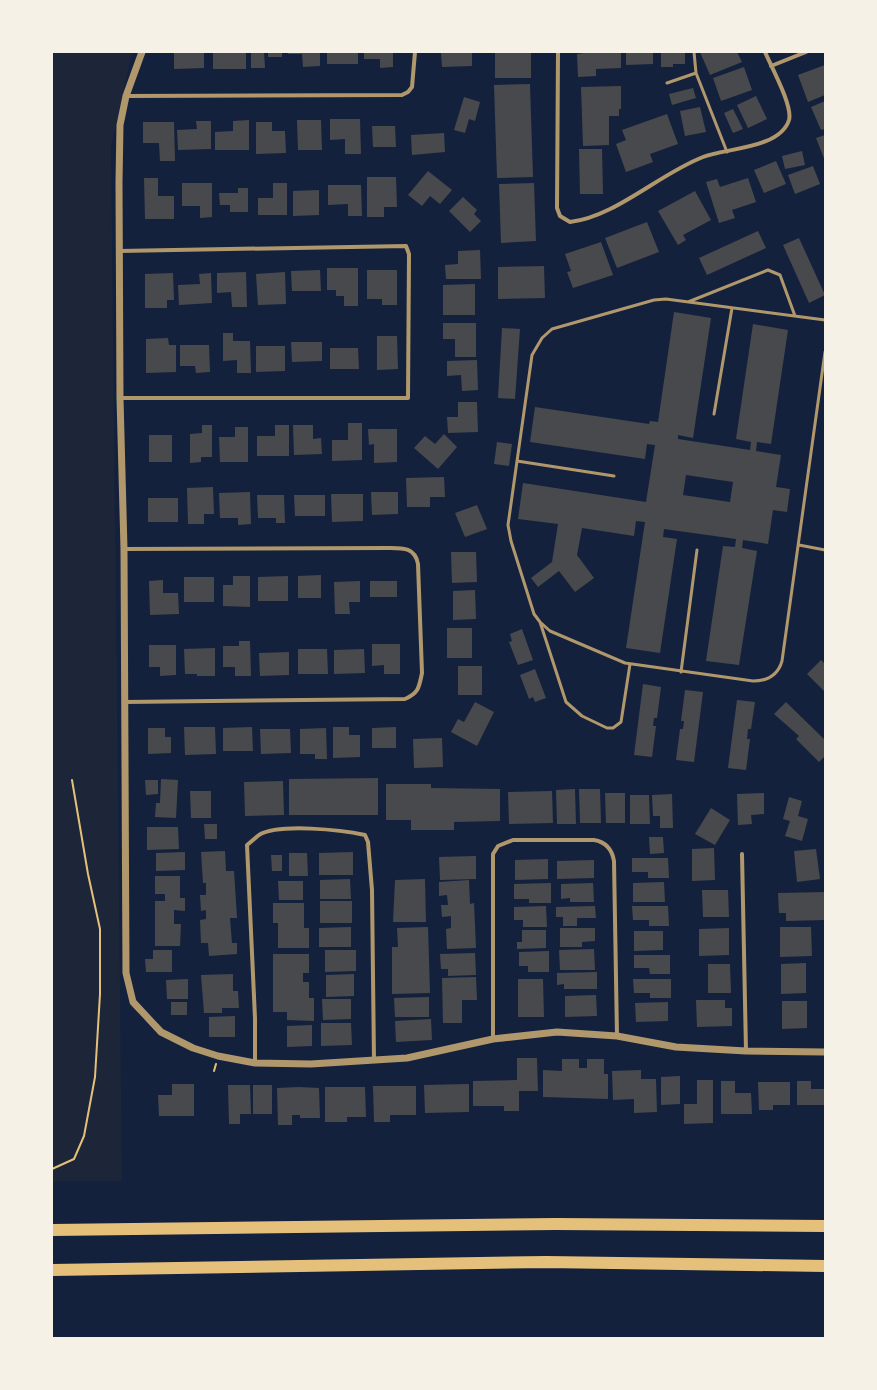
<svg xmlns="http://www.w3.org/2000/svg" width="877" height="1390" font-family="'Alegreya Sans',sans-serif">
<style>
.green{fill:#1d2539}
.building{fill:#48494c;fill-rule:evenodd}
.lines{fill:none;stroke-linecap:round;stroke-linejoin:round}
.path{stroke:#e5c07b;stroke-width:2}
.service{stroke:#b1986c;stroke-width:3}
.minor{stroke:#b1986c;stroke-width:4}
.tertiary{stroke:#b1986c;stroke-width:7}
.motorway{stroke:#e5c07b;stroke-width:12}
</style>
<rect width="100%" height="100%" fill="#14213d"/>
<path class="green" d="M52 52H132L111 147 122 1181H52Z"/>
<path class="building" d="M174 52H204V68L174 69Z
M213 52H246V69H213Z
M251 52H264L265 68H251Z
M268 52H282V57H268Z
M288 52H320V66L303 67 302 54H288Z
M327 52H358V64H327Z
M364 52H393V67L380 68V59H364Z
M453 52H472V66L442 67 441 53Z
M495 52H531V78H495Z
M592 52H621V68L596 69V76L578 77 577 54Z
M626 52H653V64L626 65Z
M661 52H685V64H673V67H661Z
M700 52H737L742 62 710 75Z
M825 65V95L808 102 798 75Z
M744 67 752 90 721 101 713 78Z
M530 84 533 177 497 178 494 85Z
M621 86V109H619V116H609V145L583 146 581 87Z
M693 88 696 98 672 105 669 94Z
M756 96 767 119 748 128 737 105Z
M464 97 480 102 475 121 469 119 465 133 454 130Z
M825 101V129L821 130 811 107Z
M700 107 706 132 685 136 680 111Z
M733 109 743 129 733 133 724 113Z
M667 114 678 144 650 154 653 162 626 172 616 144 626 140 622 130Z
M330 119H360L361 154H345V139L330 140Z
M249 120V150H215V132L233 131V121Z
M297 120H321L322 150H298Z
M196 121H211V149L178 150 177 130 197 129Z
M143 122H174L175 161H160L159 143H143Z
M256 122H272V131H285L286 153 256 154Z
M372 126H395L396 147H373Z
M444 133 445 152 412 155 411 135Z
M825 135V161L816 138Z
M579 149H602L603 194H580Z
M802 151 805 165 785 169 782 156Z
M776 161 786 184 764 193 754 170Z
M813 166 820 184 795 194 788 175Z
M428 171 452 190 440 204 430 196 422 206 408 195Z
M367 177H396L397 207H384V217H367Z
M144 178H158V196H174V219H145Z
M748 178 756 202 732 210 735 218 719 223 706 182 717 179 720 187Z
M182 183H212V217L200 218V206H182Z
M273 183H287V215H258V198H273Z
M534 183 536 241 501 243 499 184Z
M328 185H361L362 216H348V204L328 205Z
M238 188H248V212H230V205H220L219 193H238Z
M319 190V215L293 216V191Z
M695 191 711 220 683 235 686 240 678 245 658 211Z
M463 197 477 210 474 214 481 221 470 232 449 211Z
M647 222 659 252 617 268 605 238Z
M758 231 766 248 707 275 699 258Z
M799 238 825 295 809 303 783 245Z
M601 242 613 275 573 288 567 272 571 271 565 254Z
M480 250 481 279H446L445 265 458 264V251Z
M544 266 545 298 498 299V267Z
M327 268H358V306H344V296H336V290H327Z
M320 270 321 291H292L291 271Z
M367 270H397V305H382V299H367Z
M246 272 247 307H232L231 292 217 293V273Z
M285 272 286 304 258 305 256 274Z
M173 273 174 300H167V308H145V274Z
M211 273 212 303 179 305 178 285 200 284 199 274Z
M475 284V315H443V285Z
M674 312 711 318 693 438 678 435V439L750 450 751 442 736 439 753 324 788 330 771 444 757 442 756 451 781 455 776 487 790 489 787 512 773 510 768 544 743 540 742 548 757 551 739 665 706 661 723 546 735 547 736 539 664 529 663 537 677 539 660 653 626 648 645 522 636 521 634 536 582 528 577 555 594 578 575 592 559 571 538 587 531 578 552 562 558 524 518 519 523 483 646 502 655 445 647 444 645 459 530 442 535 407 649 424 650 421 658 422ZM686 475 733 482 730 502 683 495Z
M443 323H476V357H455V339H443Z
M502 328 520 329 515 399 498 398Z
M223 333H233V341H250L251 373H237V360L223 361Z
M377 336H397L398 369 377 370Z
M168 338 169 345H176V372L146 373V339Z
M291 342H322V361L292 362Z
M180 345H209L210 372 196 373 195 366H180Z
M256 346H285V371L256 372Z
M330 348H358L359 369H330Z
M477 360 478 390 462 391 461 375 447 376V361Z
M458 402H477L478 432 448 433 447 417H458Z
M348 423H362V460L332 461V440H348Z
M202 425H212V457H201V462L190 463V434L202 433Z
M275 425H289V456H257V436H275Z
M293 425H313V439L321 438 322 454 294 455Z
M235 427H248V462H220L219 437H235Z
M368 429H397V462L374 463V444L369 445Z
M444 434 457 447 438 469 414 448 425 436 435 444Z
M149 435H172V462H149Z
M497 442 512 444 509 466 494 464Z
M444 477 445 497H430V507H407L406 478Z
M213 487 214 514H204V524H188L187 488Z
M250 492 251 524 238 525V518H220L219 493Z
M371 492H398V514L372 515Z
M331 494H363V521L332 522Z
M257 495H284L285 523H276V518H258Z
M294 495H325V516H295Z
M148 498H178V522H148Z
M477 505 487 529 465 537 455 513Z
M451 552H476L477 582 452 583Z
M321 575V598H298V576Z
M233 576H250V607L223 606V585H233Z
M288 576V601H258V577Z
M184 577H214V602H184Z
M163 580V593H178L179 614 150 615 149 581Z
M360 581V602H349L350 614H335L334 582Z
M370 581H397V597H370Z
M475 590 476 619 453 620V591Z
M447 628H472V658H447Z
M522 629 533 660 518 665 509 642 512 641 510 634Z
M239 641H250L251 676H235V667H223V646H239Z
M372 644H400V674H384V665L372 666Z
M149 645H176V675L160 676V667H149Z
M215 648V676H197V674H185L184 649Z
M298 649H327L328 674H298Z
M364 649 365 673 334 674V650Z
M289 652V675L260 676 259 653Z
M821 660 825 664V692L807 674Z
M458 666H482V695H458Z
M535 669 546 698 535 702 533 697 529 699 520 675Z
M643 684 661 687 657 718H654L653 726H656L652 757 634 755Z
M685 690 703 692 694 762 676 760 680 729H683L684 721H681Z
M737 700 755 702 751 729H748L747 739H750L746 770 728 768Z
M475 702 494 712 477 746 451 732 458 719 464 722Z
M786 702 825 740V756L819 762 796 739 799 736 774 714Z
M184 727H215L216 754 185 755Z
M252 727 253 751H223V728Z
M333 727H349V735H360V757L333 758Z
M396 727V748H372V728Z
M148 728H165V737H171V753L148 754Z
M326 728 327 759H315V754H300V729Z
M260 729H290L291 753 261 754Z
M442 738 443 767 414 768 413 739Z
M378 778V815H289V779Z
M161 779 178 780 176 818 155 817 156 803H160Z
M145 780H158V794L146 795Z
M283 781 284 815 245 816 244 782Z
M386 784H431V788L500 789V821L454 822V830H411V820H386Z
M575 789 576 824H557L556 790Z
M579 789H600L601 823H580Z
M190 791H211V818H191Z
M552 791 553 823 509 824 508 792Z
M605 793H625V823H606Z
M764 793V814L751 815 752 824 738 825 737 794Z
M672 794 673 828H660V816H653L652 795Z
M630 795H649L650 824H630Z
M789 797 802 801 798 816 808 819 802 841 785 836 790 821 783 819Z
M711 808 730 820 715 845 695 834Z
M204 824H217V839H205Z
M147 827H178L179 849 147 850Z
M649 837H663L664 853 650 854Z
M714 848 715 880 692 881V849Z
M816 849 820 879 797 882 794 851Z
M225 851 226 871H234L237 918H230L232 943H237V954L209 956 208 943H201L200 920 206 919V910L201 911 200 895H206V883H203L201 852Z
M185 852V870L156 871V853Z
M353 852V875H319V853Z
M289 853H307L308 876H289Z
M271 855H282V871H272Z
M476 856V879L440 880 439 857Z
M632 858H668L669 878H648V872H632Z
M548 859V879L515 880V860Z
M594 860V878L557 879V861Z
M155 876H180V898H185V911L174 910V924H181L180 946H155V901H165V894H155Z
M350 879 351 899H320V880Z
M425 879 426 922H393L395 880Z
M469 880 470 904 474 903 476 948 447 949 446 929 451 928V916L442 917 441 905H448L447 895 439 896V882Z
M278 881H303V900H279Z
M664 882 665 902H633V883Z
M551 883V903H529V899H514V884Z
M593 883 594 902H570V898L561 899V884Z
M702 890H728L729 917H703Z
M825 892V920L786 921V913H779L778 893Z
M320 901H352V923H320Z
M273 903H304V928H309V948H278V923H273Z
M546 906 547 927H523V920H514V907Z
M595 906 596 918H577V926H563V917H556V907Z
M632 906H668L669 926H649V920H633Z
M351 927V947H319V928Z
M428 927 430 993 392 994V947H398L397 928Z
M780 927H811L812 956 780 957Z
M560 928H595V941L582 942V947H560Z
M729 928V955L699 956V929Z
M522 930H546V948L517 949V942H522Z
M634 931H663V950L634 951Z
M594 949 595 970H560L559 950Z
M153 950H172V972H146L145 959H153Z
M325 950H356V971L325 972Z
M549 951V972H528V966H519V952Z
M475 953 476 975 448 976V969H441L440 954Z
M273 954H309V973H303V982H309V998H314V1021L287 1020V1012H273Z
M634 955H670V974H650L649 968H634Z
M806 963V993L781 994V964Z
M708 964H730L731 993H708Z
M597 972V989H564V984L557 985V973Z
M233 974V991H238L239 1008H222V1013H204L201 975Z
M354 974V996L326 997V975Z
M476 977 477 1000H462V1023H443L442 978Z
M188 979V999H167L166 980Z
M518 979H543L544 1017H518Z
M633 979H671V998H650V993H634Z
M596 995 597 1016 565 1017V996Z
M429 997V1017H395L394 998Z
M322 999H351V1019L323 1020Z
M696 1000H725V1008H732V1026L697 1027Z
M782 1001H807V1028L782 1029Z
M171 1002H187V1015H171Z
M668 1002V1021L636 1022 635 1003Z
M235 1016V1037H209V1017Z
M431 1019 432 1040 396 1042 395 1021Z
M321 1023H351L352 1045 321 1046Z
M312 1025V1046L287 1047V1026Z
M517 1058H537L538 1091H519V1111H504V1106H473V1081L517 1080Z
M562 1059H579V1068H587V1059H604V1074H608V1099L543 1097V1070L562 1071Z
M641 1070V1079H656L657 1112 634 1113V1099L613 1100 612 1071Z
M680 1076V1104L661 1105V1077Z
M697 1080H713V1123L684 1124V1104H697Z
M721 1081H735V1093H751L752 1114H721Z
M797 1081H811V1089H825V1105H797Z
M758 1082H790V1105H773V1110H759Z
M172 1084H194V1116H159L158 1095H172Z
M469 1084V1112L425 1113 424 1085Z
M228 1085H250L251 1114H240V1124H229Z
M253 1085H272V1114H253Z
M373 1086H416V1115H390V1122H374Z
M299 1087 319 1088 320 1118H300V1115H292V1125H278L277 1088Z
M325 1087H365L366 1117H347V1122H325Z"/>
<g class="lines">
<path class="path" d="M214 1071 216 1064
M52 1169 74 1159 84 1136 95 1077 100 994V929L88 874 72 780"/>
<path class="service" d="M694 52 696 73 727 152
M667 83 696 73
M688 302 768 270 780 275 795 316
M825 320 666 299 654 300 552 329 542 338 532 355 508 525 511 541 534 614 540 622 550 631 625 663 753 681C767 681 778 675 782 661L825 352
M714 414 732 308
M517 461 614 476
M799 545 825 550
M540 622 566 702 582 716 607 728H613L621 722 630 664
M681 672 697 550"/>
<path class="minor" d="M558 52 557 208 560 216 570 222C615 217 659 174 703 157 725 148 780 149 789 120 793 106 771 66 765 52
M771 66 806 52
M126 96 402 95 408 92 412 87 415 52
M119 251 406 246 409 254 408 398H120
M124 549 388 548C402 548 415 547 418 564L422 673C419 687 419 693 405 699L124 702
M742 854 746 1051
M493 1039V854L498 846 513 840H594C606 842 612 849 614 861L617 1036
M255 1063V1018L247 845C251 842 255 838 259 835 279 823 342 830 365 835L368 842 372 890 374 1061"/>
<path class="tertiary" d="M142 52 126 96 120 125 119 182 120 398 124 549 126 973 133 1002 161 1032 193 1048 218 1056 255 1063 311 1064 407 1058 493 1039 557 1032 617 1036 676 1047 746 1051 825 1052"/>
<path class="motorway" d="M52 1230 556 1224 825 1226
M52 1270 546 1262 825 1266"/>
</g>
<rect width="877" height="1390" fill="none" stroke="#f6f1e7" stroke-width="106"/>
</svg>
